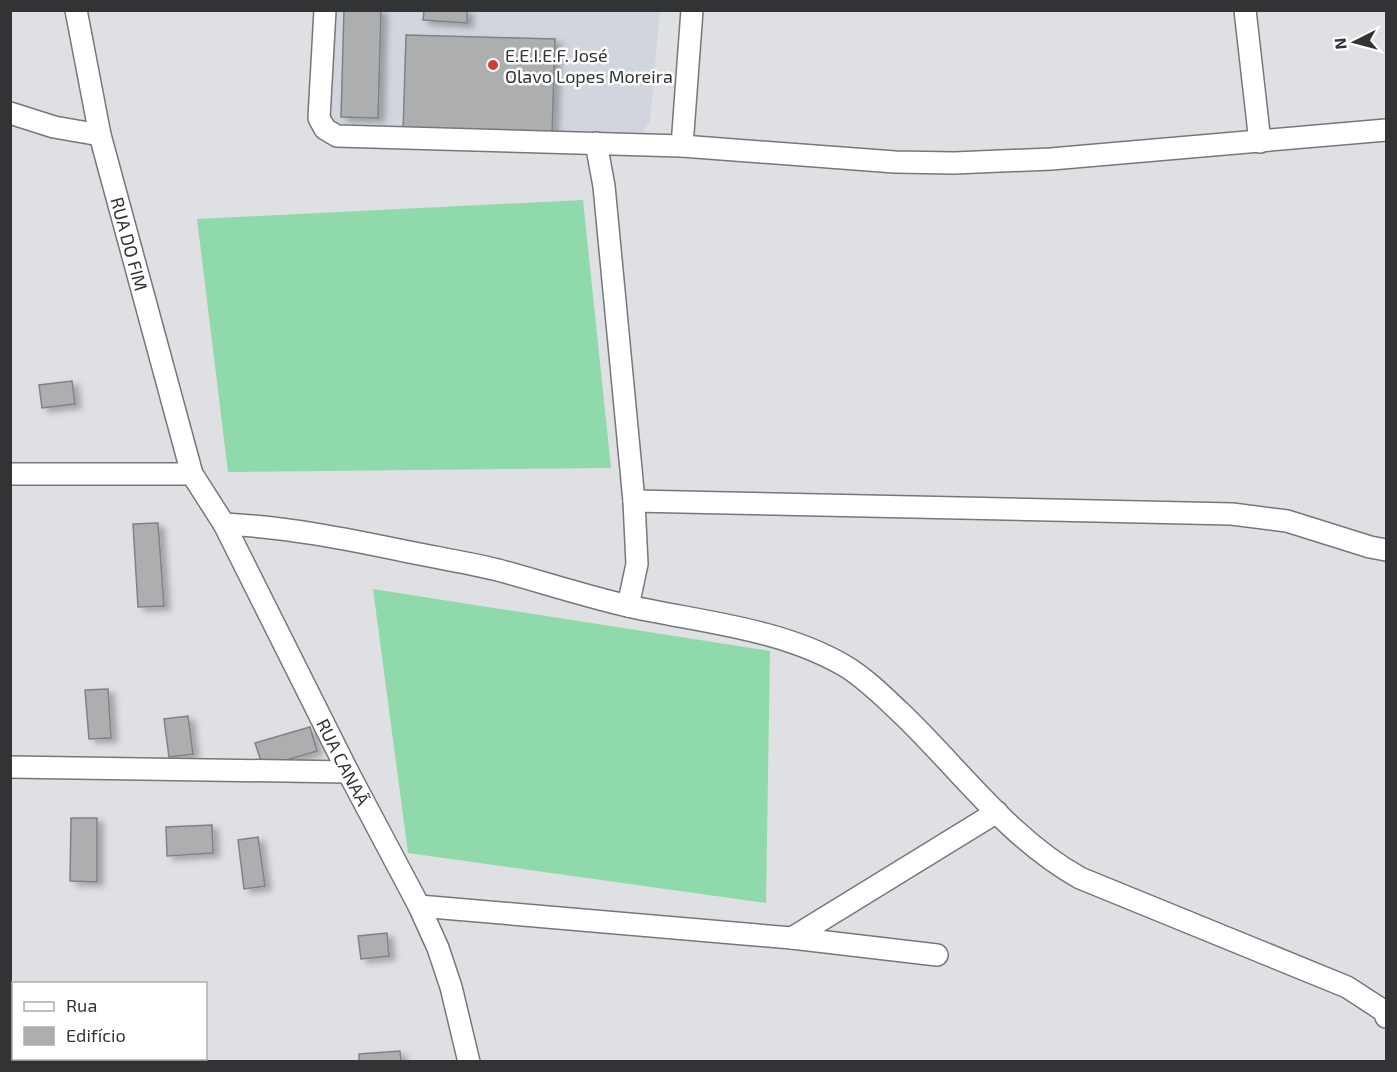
<svg xmlns="http://www.w3.org/2000/svg" width="1397" height="1072" font-family="'Exo 2',sans-serif">
<style>
.built{fill:#d0d5de}
.garden{fill:#90d9ab}
.building{fill:#acaeb0;stroke:#818285;stroke-width:1.5;filter:url(#shadow)}
.lines{fill:none;stroke-linecap:round;stroke-linejoin:round}
.street-casing{stroke:#767779;stroke-width:24}
.street{stroke:#fff;stroke-width:21}
.poi-dot{fill:#cc3e38;stroke:#fff;stroke-width:2}
.labels{text-anchor:middle;dominant-baseline:central;stroke-width:5;stroke-linejoin:round;paint-order:stroke}
.poi-label{font-size:18px;fill:#323334;stroke:#fff;text-anchor:start}
.street-label{font-size:18px;fill:#323334;stroke:#fff}
</style>
<defs>
<filter id="shadow"><feDropShadow dx="6" dy="4" stdDeviation="3" flood-color="#0004"/></filter>
</defs>
<rect width="100%" height="100%" fill="#dfe0e3"/>
<path class="built" d="M332 11H660L650 121 640 136 338 133 328 119Z"/>
<path class="garden" d="M583 200 611 468 228 472 197 219Z
M373 589 770 651 766 903 408 853Z"/>
<path class="building" d="M344 10H381L378 118 341 117Z
M424 10H467V23L423 20Z
M406 35 555 39 552 136 403 132Z
M72 381 75 404 42 408 39 385Z
M158 523 164 606 138 607 133 524Z
M108 689 111 738 89 739 85 690Z
M188 716 193 754 169 757 164 719Z
M310 727 317 751 263 767 255 743Z
M71 818H97V882L70 881Z
M212 825 213 853 167 856 166 827Z
M258 837 265 886 244 889 238 840Z
M387 933 389 956 361 959 358 936Z
M400 1051 401 1062H359V1054Z"/>
<g class="lines">
<defs>
<g id="street">
<path id="s1" d="M76 10 100 135 192 474 224 524 348 772 419 906 438 948 451 987 469 1062"/>
<path d="M325 10 319 118 325 129 337 136 682 146 895 162 954 163 1051 159 1386 130"/>
<path d="M1245 10 1260 142"/>
<path d="M10 113 54 127 100 135"/>
<path d="M596 143 604 186 634 501 637 564 628 606"/>
<path d="M682 146 692 10"/>
<path d="M10 474H192"/>
<path d="M634 501 1232 514 1287 521 1370 547 1386 550"/>
<path d="M224 524C287 527 347 539 409 552 439 558 469 563 498 570 542 582 585 596 628 606 700 622 780 628 845 666 865 678 883 696 900 712 959 768 1008 838 1080 878L1347 987 1384 1011 1386 1017"/>
<path d="M10 767 348 772"/>
<path d="M419 906 792 938 937 955"/>
<path d="M792 938 997 812"/>
</g>
</defs>
<use href="#street" class="street-casing"/>
<use href="#street" class="street"/>
</g>
<circle class="poi-dot" cx="493" cy="65" r="6"/>
<g class="labels">
<g class="poi-label">
<text x="505" y="55">E.E.I.E.F. José<tspan x="505" dy="21">Olavo Lopes Moreira</tspan></text>
</g>
<g class="street-label">
<text stroke="none"><textPath href="#s1" startOffset="240">RUA DO FIM</textPath></text>
<text stroke="none"><textPath href="#s1" startOffset="804">RUA CANAÃ</textPath></text>
</g>
</g>
<rect width="1397" height="1072" fill="none" stroke="#323334" stroke-width="24"/>
<rect x="12" y="982" width="195" height="78" fill="#ffffff" stroke="#adadae" stroke-width="1.5"/>
<rect x="24" y="1002" width="30" height="9" fill="#ffffff" stroke="#adadae" stroke-width="1.5"/>
<text x="66" y="1012" font-size="18" fill="#323334">Rua</text>
<rect x="24" y="1027" width="30" height="18" fill="#acaeb0" stroke="#adadae" stroke-width="1.5"/>
<text x="66" y="1042" font-size="18" fill="#323334">Edifício</text>
<g transform="translate(1355 42) rotate(264)" stroke="#ffffff" stroke-width="4.5" paint-order="stroke">
<path d="M0-4.5L10 22L0 15L-10 22Z" fill="#323334"/>
<text y="-9" font-size="16" font-weight="bold" text-anchor="middle" fill="#323334">N</text>
</g>
</svg>
